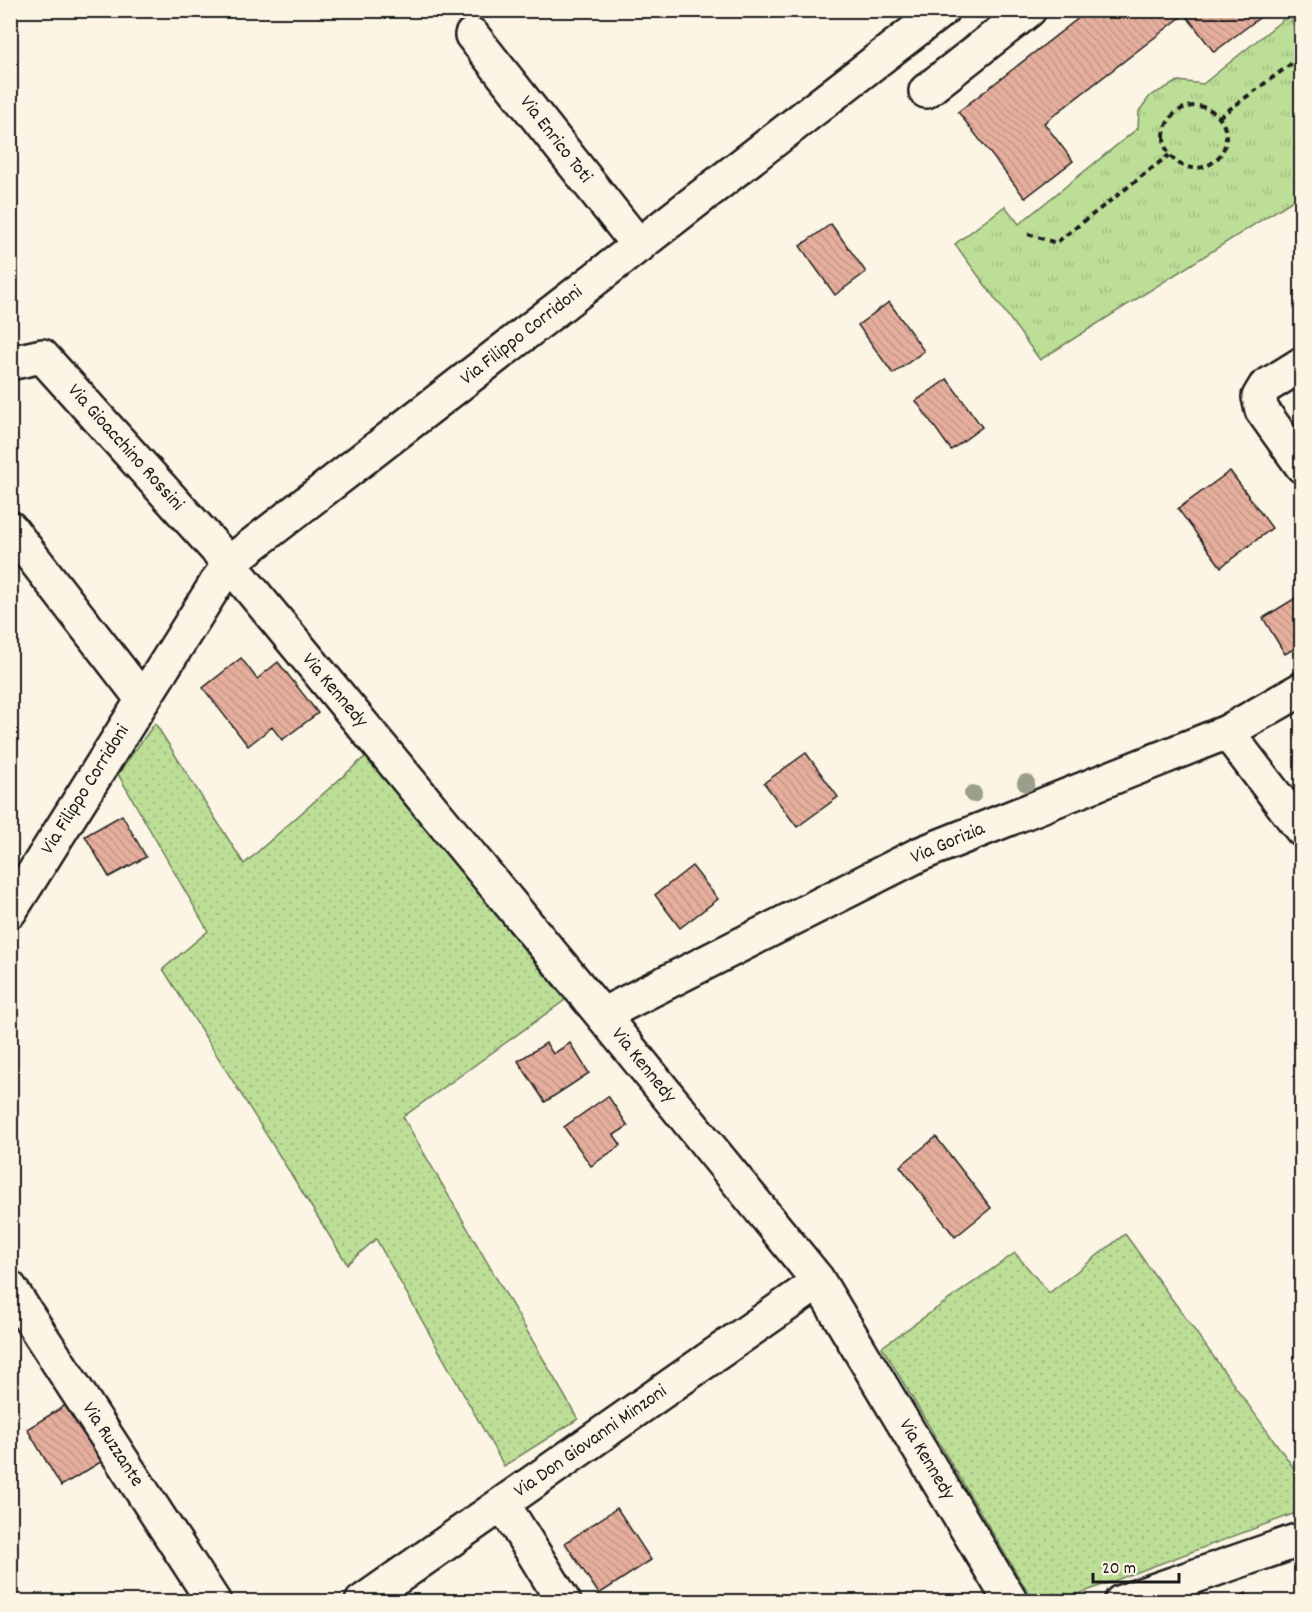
<svg xmlns="http://www.w3.org/2000/svg" width="1312" height="1612" font-family="Dekko,sans-serif">
<style>
.grass{fill:url(#grass-dots);stroke:#6c7d5a;stroke-width:1.5}
.park{fill:url(#park-tufts);stroke:#6c7d5a;stroke-width:1.5}
.building{fill:url(#building-back-hatch);stroke:#1c1c1c;stroke-width:1.5}
.lines{fill:none;stroke-linecap:round;stroke-linejoin:round}
.minor-casing{stroke:#1c1c1c;stroke-width:38}
.path{stroke:#1c1c1c;stroke-width:4;stroke-dasharray:6 4.5;stroke-linecap:butt}
.minor{stroke:#fcf5e5;stroke-width:33}
.tree{fill:#9b9e8b}
.labels{text-anchor:middle;dominant-baseline:central;stroke-width:6;stroke-linejoin:round;paint-order:stroke}
.street-label{font-size:20px;fill:#1c1c1c;stroke:#fcf5e5}
</style>
<defs>
<pattern id="grass-dots" width="8" height="8" patternUnits="userSpaceOnUse" patternTransform="scale(1.5)"><rect width="8" height="8" fill="#bdde97"/><path d="M2 2h.1M6 6h.1" fill="none" stroke="#a2be82" stroke-width="1.8" stroke-linecap="round"/></pattern>
<pattern id="park-tufts" width="24" height="20" patternUnits="userSpaceOnUse" patternTransform="scale(1.5)"><rect width="24" height="20" fill="#bdde97"/><path d="M3 7l-1-3M5 7V3M7 7l1-3M15 17l-1-3M17 17v-4M19 17l1-3" fill="none" stroke="#a2be82"/></pattern>
<pattern id="building-back-hatch" width="6" height="6" patternUnits="userSpaceOnUse" patternTransform="scale(1.5)"><rect width="6" height="6" fill="#e6af9d"/><path d="M-1 5l2 2M0 0l6 6M5-1l2 2" fill="none" stroke="#c59687"/></pattern>
</defs>
<rect width="100%" height="100%" fill="#fcf5e5"/>
<filter id="ink" filterUnits="userSpaceOnUse"><feTurbulence type="fractalNoise" baseFrequency=".0167" numOctaves="2"/><feDisplacementMap in="SourceGraphic" scale="12" xChannelSelector="R" yChannelSelector="G"/><feConvolveMatrix kernelMatrix="1 2 1 2 8 2 1 2 1" color-interpolation-filters="sRGB"/></filter>
<g filter="url(#ink)">
<path class="grass" d="M155 723 244 864 368 754 565 1000 403 1117 578 1419 504 1466 376 1239 347 1264 163 969 208 931 118 774Z
M1125 1234 1301 1478V1511L1060 1601H1033L882 1347 1015 1253 1049 1293Z"/>
<path class="park" d="M1290 14 1301 53V195L1040 360 955 244 1005 206 1019 224 1138 128 1139 111 1150 96 1178 81 1203 84Z"/>
<path class="building" d="M1089 10 1267 12 1214 52 1185 14 1044 123 1073 161 1025 198 958 112Z
M831 224 866 272 835 295 800 246Z
M889 302 924 351 893 374 858 325Z
M947 379 982 427 951 450 916 401Z
M1230 471 1272 528 1221 567 1178 509Z
M1302 594V644L1285 654 1263 618Z
M241 658 257 679 278 662 318 713 282 740 272 727 248 746 203 688Z
M806 753 838 797 797 827 764 783Z
M122 815 146 857 109 877 85 836Z
M692 866 718 899 680 928 655 895Z
M546 1043 553 1054 570 1043 589 1073 545 1102 518 1061Z
M608 1096 628 1126 614 1135 621 1145 591 1166 564 1127Z
M936 1137 991 1208 955 1237 900 1166Z
M74 1400 109 1457 61 1486 27 1429Z
M617 1508 651 1560 599 1594 565 1543Z
M1246 1593 1250 1602H1231Z"/>
<g class="lines">
<defs>
<path id="minor" d="M472 35 639 246
M926 91 1029 10
M10 363 42 356 229 563 602 1015 817 1279 1011 1602
M1302 364 1265 387 1259 397 1262 410 1302 466
M10 528 143 700
M1227 732 1302 830
M10 911 229 563 942 10
M602 1015 920 854 1227 732 1302 689
M10 1288 214 1602
M503 1504 564 1602
M362 1602 803 1293 817 1279
M1121 1602 1302 1539"/>
</defs>
<use href="#minor" class="minor-casing"/>
<path class="path" d="M1164 137a31 31 0 1 1 62 0a31 31 0 1 1-62 0Z
M1219 117 1302 56
M1028 234 1056 243 1169 155"/>
<use href="#minor" class="minor"/>
</g>
<g class="tree">
<circle cx="1026" cy="783" r="9"/>
<circle cx="973" cy="794" r="9"/>
</g>
</g>
<g class="labels">
<g class="street-label">
<text transform="translate(555 140) rotate(52)">Via Enrico Toti</text>
<text transform="translate(522 336) rotate(-38)">Via Filippo Corridoni</text>
<text transform="translate(125 448) rotate(48)">Via Gioacchino Rossini</text>
<text transform="translate(334 691) rotate(50)">Via Kennedy</text>
<text transform="translate(86 790) rotate(-58)">Via Filippo Corridoni</text>
<text transform="translate(948 844) rotate(-23)">Via Gorizia</text>
<text transform="translate(643 1066) rotate(51)">Via Kennedy</text>
<text transform="translate(591 1442) rotate(-35)">Via Don Giovanni Minzoni</text>
<text transform="translate(112 1445) rotate(57)">Via Ruzzante</text>
<text transform="translate(926 1460) rotate(59)">Via Kennedy</text>
</g>
</g>
<rect width="1312" height="1612" fill="none" stroke="#fcf5e5" stroke-width="36"/>
<rect x="18" y="18" width="1276" height="1576" fill="none" stroke="#1c1c1c" stroke-width="2" filter="url(#ink)"/>
<path d="M1093 1573v9h86v-9" fill="none" stroke="#1c1c1c" stroke-width="3"/>
<text x="1102" y="1573" font-size="18" fill="#1c1c1c" stroke="#fcf5e5" stroke-width="4.5" paint-order="stroke">20 m</text>
</svg>
